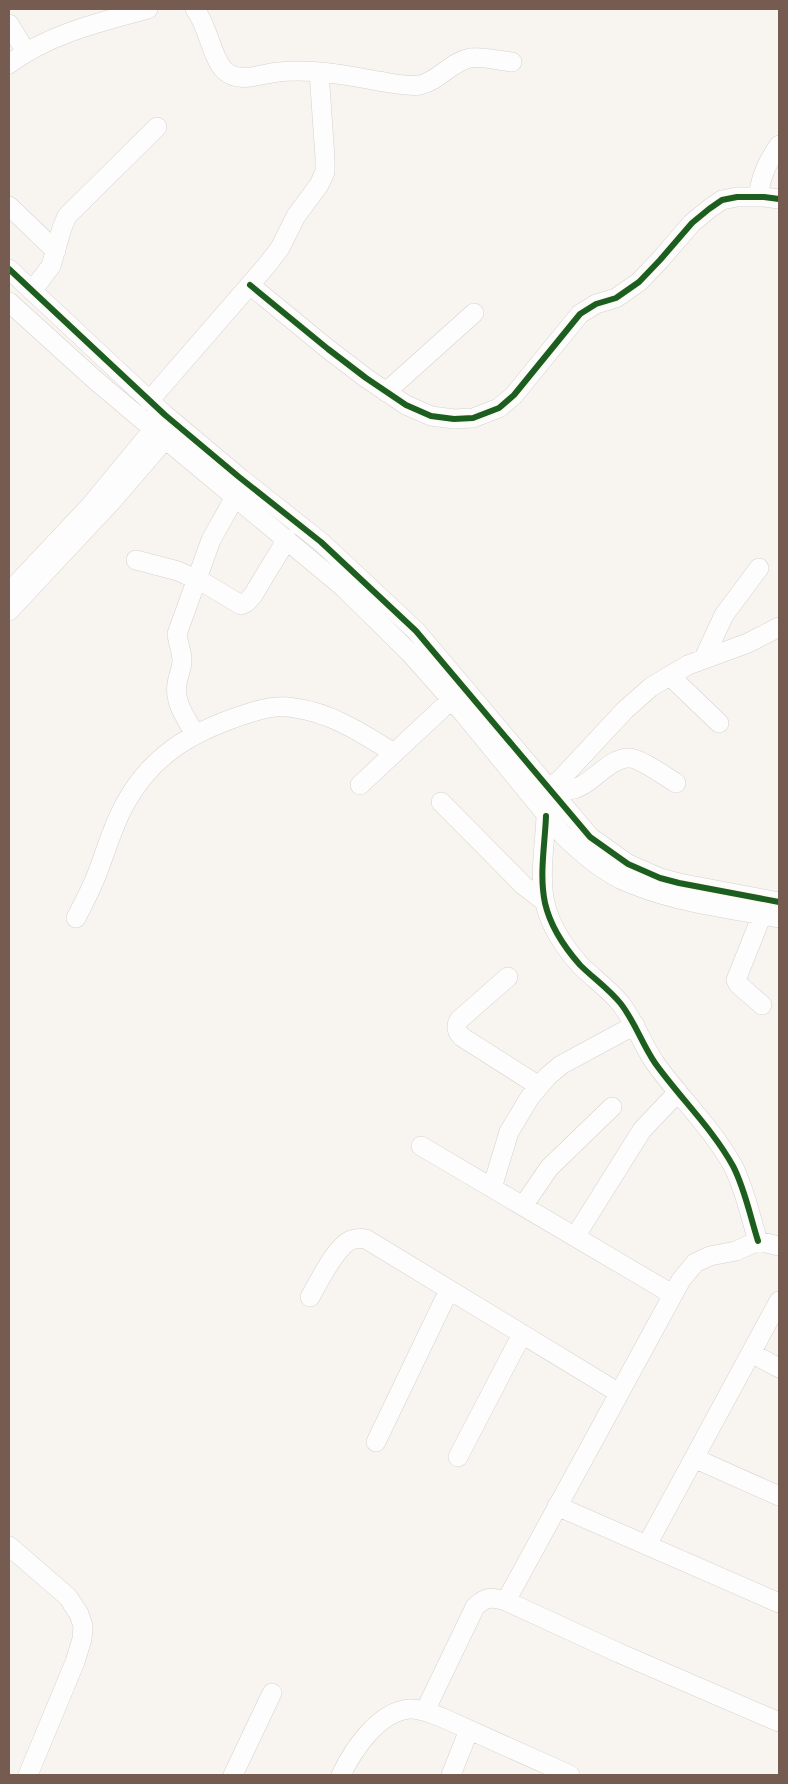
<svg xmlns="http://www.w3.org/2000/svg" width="788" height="1784" font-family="Roboto,sans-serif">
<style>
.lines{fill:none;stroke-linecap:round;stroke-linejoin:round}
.minor-casing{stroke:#d7d1ce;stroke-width:20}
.minor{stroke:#fefdfd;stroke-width:19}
.cycleway-casing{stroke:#fef9f2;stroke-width:9}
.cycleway{stroke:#1b5e20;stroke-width:6}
</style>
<rect width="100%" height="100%" fill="#f8f4f0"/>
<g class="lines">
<defs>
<path id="minor" d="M195 9C208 26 212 58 224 70 239 85 262 73 279 72 285 71 292 71 298 71 325 71 352 76 378 81 391 83 406 87 420 85 438 81 451 62 470 58 483 56 499 61 512 62
M9 24 26 52
M9 64C49 34 100 22 148 9
M764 197 759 195C760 176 769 160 779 145
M9 206 56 251
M9 269 165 415 239 477 321 542 416 631 590 837 628 864 660 878 679 883 779 902
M250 285 328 349 366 378 406 405 431 416 454 419 473 418 499 408 514 395 580 314 596 304 616 298 639 282 660 260 692 223 709 209 722 200 737 197H764L779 199
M32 291 51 266 62 228 67 216 157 127
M9 302 94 379 158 433 343 587 410 653 464 714 563 835C580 852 599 868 620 879 669 902 727 908 779 918
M386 392 474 313
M149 401 267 265 280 248 296 216 319 185 325 172V158L319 72
M136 560 178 571 206 584 241 605 247 602 253 595 287 539
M9 592 90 506 160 421
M9 611 112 501 173 430
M704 658 724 615 759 568
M670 676 719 723
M195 734C186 718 174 703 177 684 178 676 182 668 182 661 182 652 178 643 177 634L211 540 235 497
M558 781C562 785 567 791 574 789 592 784 608 759 628 758 639 757 666 777 676 783
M360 785 451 700
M543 798 625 710 651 687 688 665 748 643 779 627
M441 802 523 885 545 902
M546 816C545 844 539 875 545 903 550 925 565 948 580 965 593 978 609 989 621 1004 635 1022 642 1044 655 1063 680 1098 712 1128 733 1166 745 1189 750 1216 758 1241
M76 918C83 904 91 890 97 874 106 851 113 825 125 804 151 756 190 733 240 716 258 710 275 704 295 708 332 713 363 734 394 753
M508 977 459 1020C455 1027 456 1031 462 1037L539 1086
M762 1005 739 985 736 980 762 915
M421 1146 672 1294
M492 1188 509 1132 530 1097 548 1076 561 1065 635 1025
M523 1206 549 1168 612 1107
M575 1237 642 1130 678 1092
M310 1297C319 1282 335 1247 351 1240 357 1238 361 1238 366 1239L619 1393
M751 1353 779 1368
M376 1442 449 1290
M458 1457 522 1334
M694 1458 779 1496
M557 1506 779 1603
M647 1545 779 1301
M9 1546 68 1597 79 1614 83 1626 82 1639 75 1662 28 1775
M506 1601 681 1280 695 1263 710 1256 736 1251 758 1241 779 1246
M425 1711 475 1607C486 1596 491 1597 506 1601L619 1653 779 1722
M233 1775 272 1693
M341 1775C353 1750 378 1712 409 1709 420 1708 433 1714 443 1718L570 1775
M451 1775 469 1730"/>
</defs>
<use href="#minor" class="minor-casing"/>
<use href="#minor" class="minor"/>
<defs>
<path id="cycleway" d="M9 269 165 415 239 477 321 542 416 631 590 837 628 864 660 878 679 883 779 902
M250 285 328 349 366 378 406 405 431 416 454 419 473 418 499 408 514 395 580 314 596 304 616 298 639 282 660 260 692 223 709 209 722 200 737 197H764L779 199
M546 816C545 844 539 875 545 903 550 925 565 948 580 965 593 978 609 989 621 1004 635 1022 642 1044 655 1063 680 1098 712 1128 733 1166 745 1189 750 1216 758 1241"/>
</defs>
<use href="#cycleway" class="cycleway-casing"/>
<use href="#cycleway" class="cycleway"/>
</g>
<rect width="788" height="1784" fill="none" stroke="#765b50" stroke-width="20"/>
</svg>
